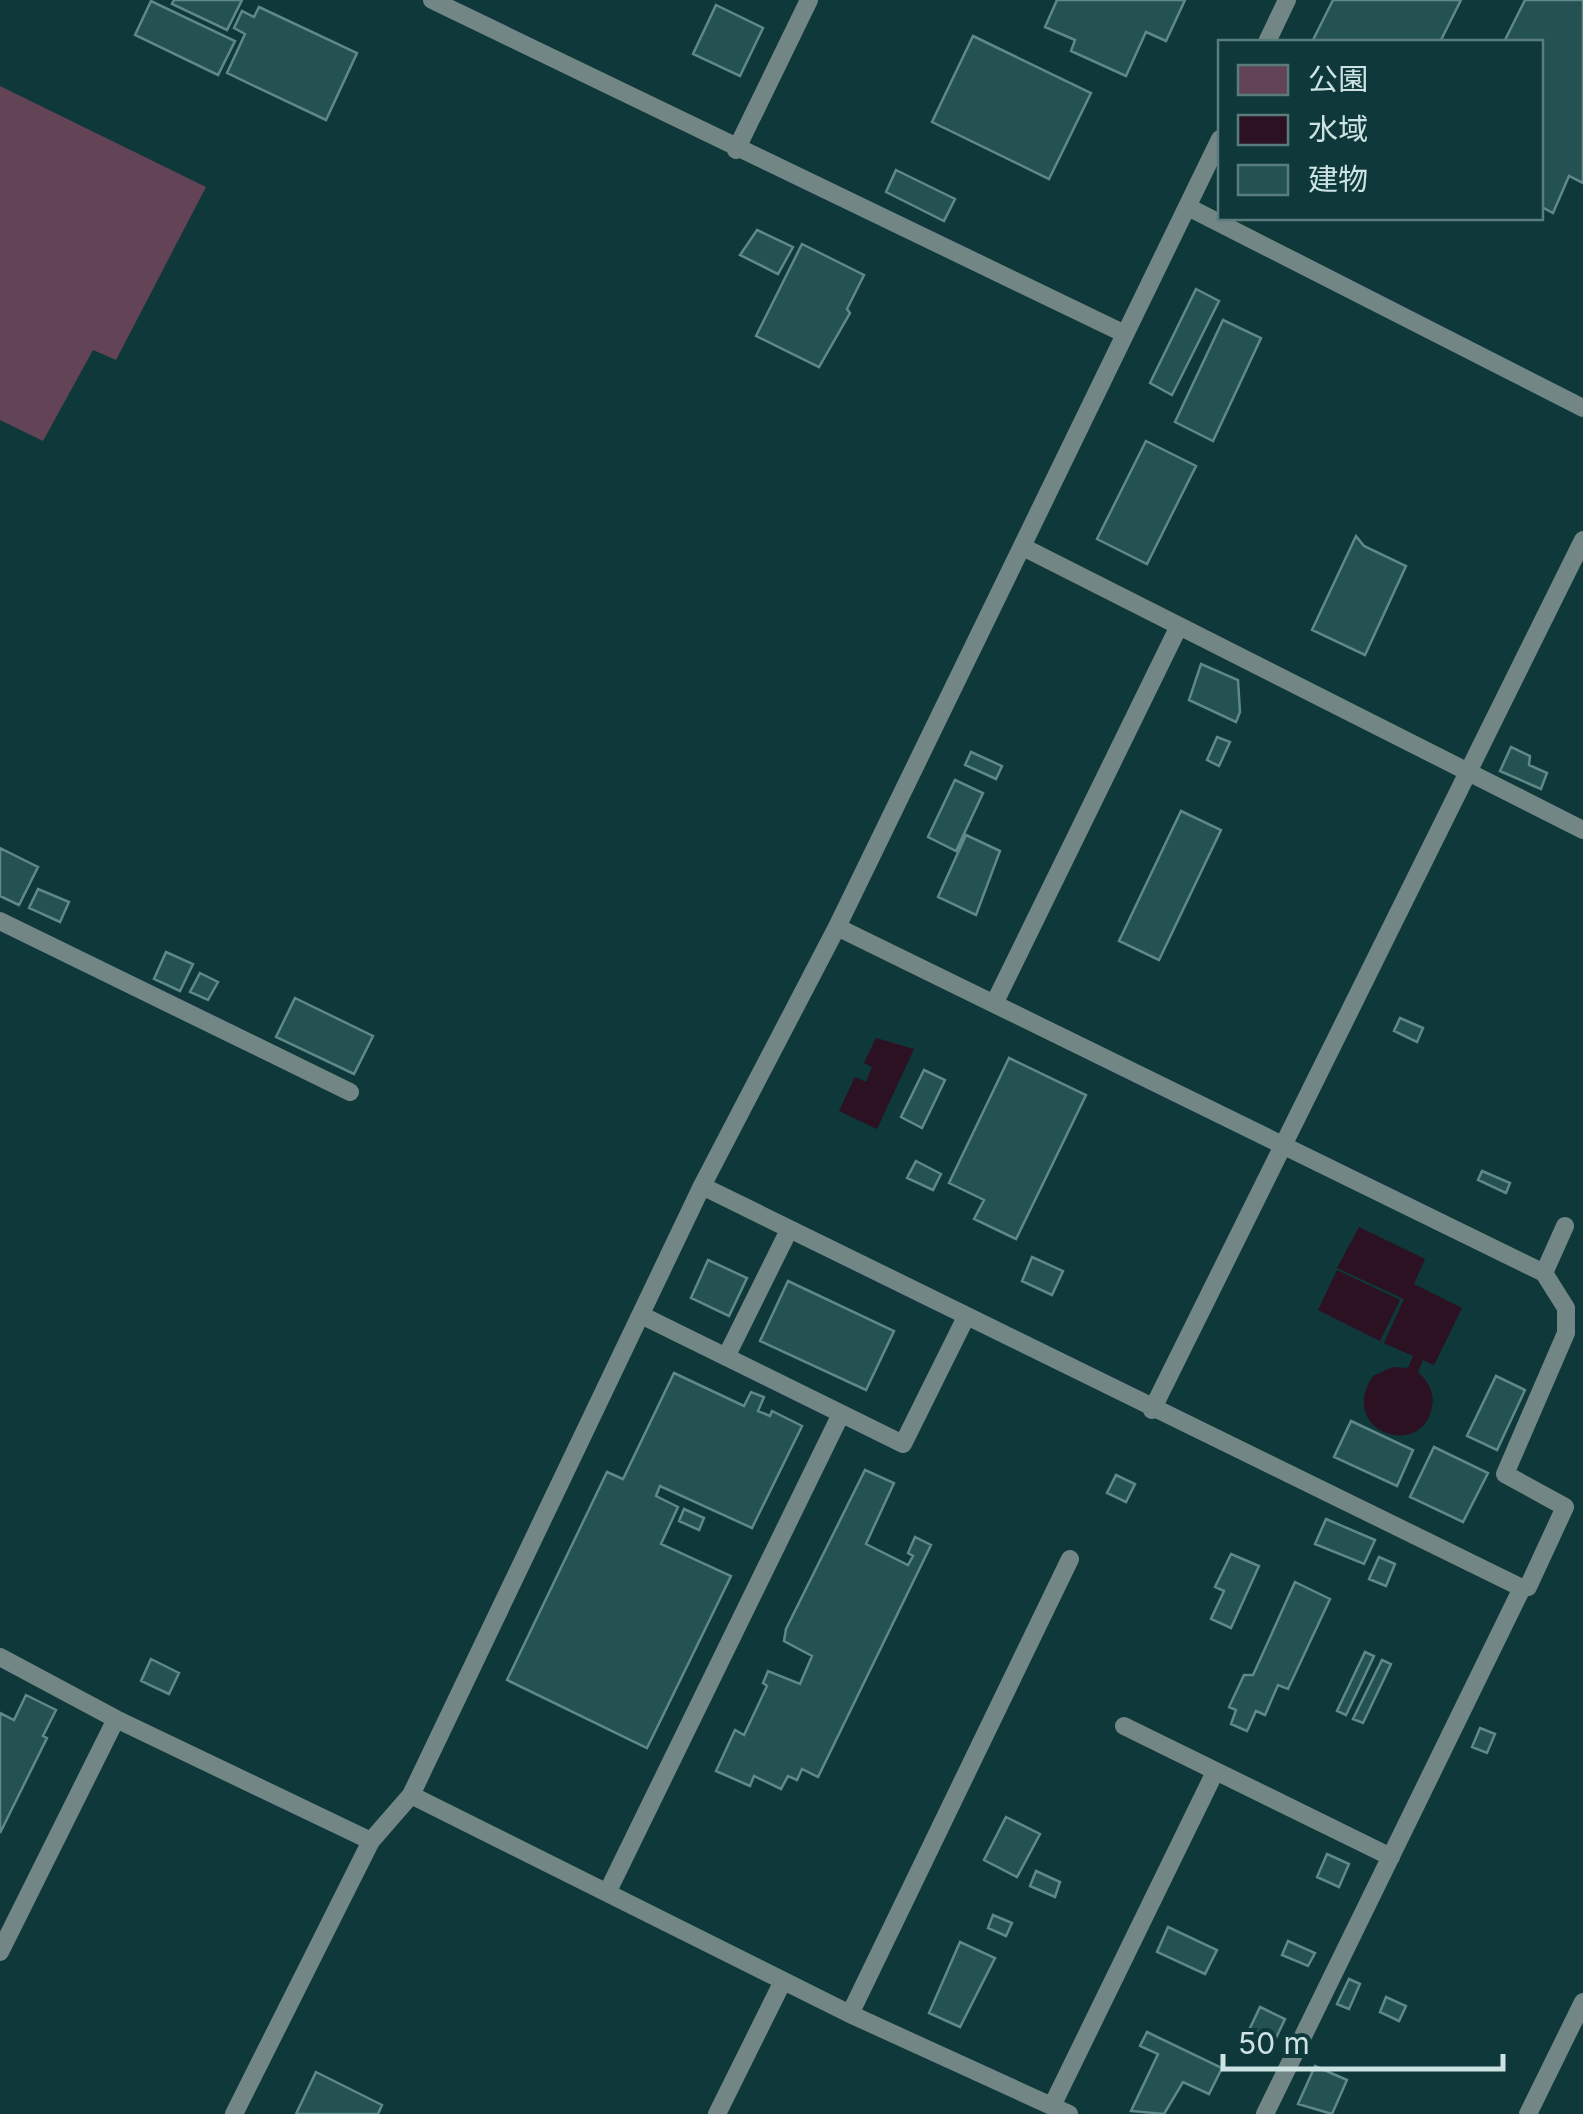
<svg xmlns="http://www.w3.org/2000/svg" width="1583" height="2114" font-family="Inter,'Noto Sans JP',sans-serif">
<style>
.green{fill:#624456}
.water{fill:#2b1122}
.building{fill:#245252;stroke:#5f8888;stroke-width:2.5}
.lines{fill:none;stroke-linecap:round;stroke-linejoin:round}
.lane{stroke:#738686;stroke-width:18}
</style>
<rect width="100%" height="100%" fill="#0e3839"/>
<path class="green" d="M0 86 206 187 116 360 93 350 43 441 0 420Z"/>
<path class="water" d="M876 1038 914 1049 877 1129 839 1111 855 1077 866 1082 872 1067 864 1063Z
M1359 1227 1425 1259 1414 1284 1462 1308 1434 1365 1423 1360 1418 1372C1428 1381 1435 1393 1432 1407 1422 1461 1336 1431 1373 1376L1393 1367 1408 1368 1413 1356 1384 1343 1404 1299 1337 1268Z
M1337 1270 1400 1300 1380 1341 1318 1310Z"/>
<path class="building" d="M174 0H242L227 30 172 4Z
M1057 0H1185L1166 41 1146 32 1126 76 1071 51 1075 40 1045 27Z
M1333 0H1461L1440 42H1312Z
M1525 0H1583V183L1569 176 1553 213 1540 206V42H1504Z
M151 1 235 41 218 75 135 35Z
M716 5 763 28 740 76 693 54Z
M259 7 357 53 326 120 227 73 245 34 234 28 242 11 254 17Z
M973 36 1091 93 1049 179 932 122Z
M896 170 955 199 944 221 886 192Z
M757 230 793 247 778 274 740 255Z
M802 244 864 275 847 309 850 313 819 367 756 336Z
M1196 289 1219 301 1172 395 1150 383Z
M1223 320 1261 338 1213 441 1175 422Z
M1146 441 1196 466 1147 564 1097 539Z
M1356 536 1364 546 1406 566 1365 655 1312 630Z
M1201 664 1238 680 1240 712 1236 722 1189 700Z
M1217 737 1230 742 1219 766 1207 760Z
M1511 747 1530 756 1529 765 1547 773 1541 789 1500 771Z
M971 752 1002 766 996 779 965 765Z
M955 780 983 793 956 851 928 837Z
M1181 811 1221 830 1159 960 1119 941Z
M966 835 1000 851 976 915 938 897Z
M0 848 38 867 19 905 0 896Z
M38 889 69 902 60 922 29 908Z
M166 952 193 964 180 991 154 979Z
M200 973 218 982 208 1000 190 992Z
M295 998 373 1036 354 1074 276 1037Z
M1400 1018 1423 1028 1417 1042 1394 1031Z
M1009 1058 1086 1095 1016 1239 974 1219 984 1200 949 1183Z
M924 1070 945 1080 922 1128 901 1117Z
M916 1161 941 1174 933 1190 907 1178Z
M1482 1171 1510 1183 1506 1193 1478 1180Z
M1032 1257 1063 1271 1052 1295 1022 1281Z
M708 1260 747 1278 729 1316 691 1298Z
M788 1281 894 1331 866 1390 760 1341Z
M674 1373 744 1406 751 1392 764 1397 758 1411 770 1416 772 1411 802 1426 752 1528 660 1486 656 1496 678 1507 661 1544 731 1576 647 1748 507 1680 607 1472 623 1479Z
M1496 1376 1525 1390 1497 1450 1467 1436Z
M1351 1421 1413 1450 1397 1486 1334 1457Z
M1434 1447 1488 1473 1463 1522 1410 1497Z
M865 1470 894 1483 866 1544 908 1565 913 1556 908 1553 915 1537 931 1545 818 1777 802 1769 797 1780 788 1776 781 1789 754 1776 750 1786 716 1771 735 1730 744 1735 767 1686 763 1683 768 1671 800 1684 812 1656 784 1641 786 1629Z
M1116 1475 1135 1484 1126 1502 1107 1493Z
M684 1509 704 1518 699 1530 679 1521Z
M1326 1519 1375 1540 1364 1564 1315 1544Z
M1231 1554 1259 1566 1231 1628 1211 1619 1224 1591 1215 1587Z
M1379 1557 1395 1564 1386 1586 1369 1579Z
M1295 1582 1330 1599 1288 1689 1278 1685 1265 1715 1256 1711 1247 1731 1231 1724 1236 1710 1229 1707 1244 1675H1253Z
M1365 1652 1374 1656 1346 1715 1337 1711Z
M151 1659 179 1673 169 1694 141 1681Z
M1382 1660 1391 1664 1363 1723 1353 1719Z
M26 1695 56 1710 43 1736 47 1738 0 1833V1713L14 1720Z
M1480 1728 1495 1734 1487 1753 1472 1747Z
M1006 1817 1040 1834 1017 1877 984 1860Z
M1327 1854 1349 1864 1339 1887 1317 1877Z
M1036 1871 1060 1882 1055 1897 1030 1886Z
M993 1915 1012 1923 1006 1936 988 1928Z
M1168 1927 1217 1950 1205 1974 1157 1952Z
M1288 1941 1315 1953 1308 1966 1282 1955Z
M960 1942 995 1958 960 2027 929 2013Z
M1349 1979 1360 1984 1349 2009 1337 2004Z
M1386 1997 1406 2006 1399 2021 1380 2012Z
M1260 2007 1285 2019 1275 2040 1250 2028Z
M1147 2032 1222 2068 1209 2094 1183 2082 1164 2114 1131 2111 1158 2054 1140 2046Z
M1315 2066 1347 2080 1332 2114 1298 2104Z
M316 2072 382 2105 378 2114H296Z"/>
<g class="lines">
<path class="lane" d="M432 0 1125 334
M1267 42 1287 0
M736 150 809 0
M1188 207 1583 408
M1023 547 1583 830
M0 921 350 1092
M837 927 1544 1273 1566 1308V1333L1505 1474 1565 1507 1528 1587 1522 1588
M994 1004 1179 626
M702 1186 1522 1588 1265 2114
M1544 1273 1565 1226
M641 1315 903 1444 966 1317
M726 1357 789 1230
M1152 1410 1583 540
M0 1657 116 1719 371 1841
M1124 1726 1391 1857
M411 1795 850 2014 1069 2114
M607 1893 841 1414
M0 1952 116 1719
M850 2014 1070 1559
M1052 2106 1214 1774
M234 2114 371 1841 411 1795 702 1186 837 927 1220 139
M717 2114 783 1981
M1528 2114 1583 2002"/>
</g>
<rect x="1218" y="40" width="325" height="180" fill="#0e3839" stroke="#5a7c7d" stroke-width="2.5"/>
<rect x="1238" y="65" width="50" height="30" fill="#624456" stroke="#5a7c7d" stroke-width="2.5"/>
<text x="1308" y="90" font-size="30" fill="#cde2e2">公園</text>
<rect x="1238" y="115" width="50" height="30" fill="#2b1122" stroke="#5a7c7d" stroke-width="2.5"/>
<text x="1308" y="140" font-size="30" fill="#cde2e2">水域</text>
<rect x="1238" y="165" width="50" height="30" fill="#245252" stroke="#5a7c7d" stroke-width="2.5"/>
<text x="1308" y="190" font-size="30" fill="#cde2e2">建物</text>
<path d="M1223 2054v15h280v-15" fill="none" stroke="#cde2e2" stroke-width="5"/>
<text x="1238" y="2054" font-size="30" fill="#cde2e2" stroke="#0e3839" stroke-width="8" paint-order="stroke">50 m</text>
</svg>
